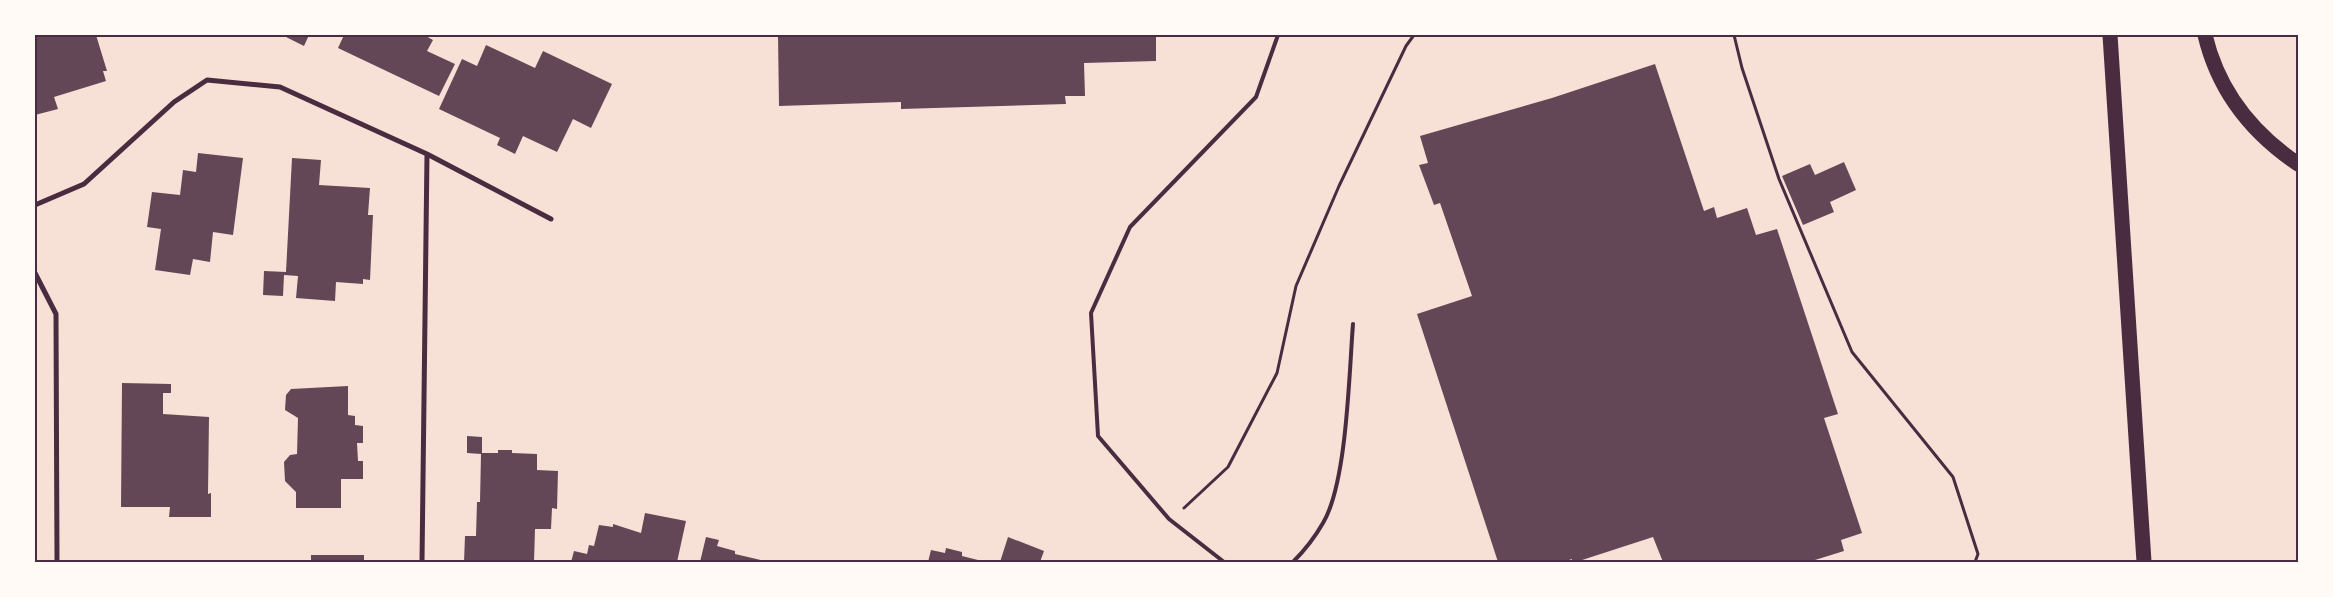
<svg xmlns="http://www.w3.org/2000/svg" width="2333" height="597" font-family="'Public Sans',sans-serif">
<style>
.building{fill:#644757}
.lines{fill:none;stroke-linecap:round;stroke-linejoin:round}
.path{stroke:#4a2c40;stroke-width:3}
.service{stroke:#4a2c40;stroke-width:4}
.minor{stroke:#4a2c40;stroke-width:5}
.motorway{stroke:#4a2c40;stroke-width:15}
.neatline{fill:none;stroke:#4a2c40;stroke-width:2}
</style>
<rect width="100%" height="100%" fill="#f7e1d7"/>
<path class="building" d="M35 35H96L107 71H103L106 81 54 97 58 109 35 115Z
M282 35H309L304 46Z
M344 35H424L433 40 427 51 455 64 439 96 338 48Z
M778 35H1156V61L1084 63 1085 96H1065L1066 104 901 109V102L779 106Z
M486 45 535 68 543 51 612 84 591 128 573 119 557 152 523 136 515 154 497 145 500 138 439 109 462 59 477 66Z
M1655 64 1704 211 1714 207 1717 218 1747 208 1756 235 1777 229 1838 414 1824 418 1862 533 1841 540 1844 551 1815 560 1816 562H1663L1653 537 1576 562H1572V559L1563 562H1498L1417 314 1472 296 1440 203 1434 205 1419 165 1428 163 1420 136 1552 98Z
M198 153 243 158 233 235 213 232 210 262 193 259 190 275 155 270 161 229 147 227 152 192 180 195 183 170 196 172Z
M292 158 321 160 319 185 370 188 368 215H373L370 280 363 279V284L336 282 335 301 296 298 298 276 284 275 283 296 263 295 264 271 286 272Z
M1844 162 1856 190 1830 202 1834 212 1803 225 1782 176 1810 164 1815 175Z
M122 383 171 384V393H163V414L209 417 208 494 211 493V517H169L170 507H121Z
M348 386V415L355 416V425L363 426V443H357L358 461H363V479H341V508H296V492L285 481 284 462 290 455 297 454 298 418 285 410 286 395 291 389Z
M467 436 482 437V453H498V450H512V453L537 454V470L558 471 557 509 552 508 551 529H535L534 562H464L465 536H476L477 502H480L481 454 467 453Z
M645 513 686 521 677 562H571L574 551 587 554 589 545 594 546 599 525 613 527V524L641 533Z
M706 537 719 540 717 546 735 551V554L769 562H700Z
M1008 537 1044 551 1040 562H1000Z
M946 548 962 552V556L986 562H928L931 550 945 553Z
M311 555H364V562H311Z"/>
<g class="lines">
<path class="path" d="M1734 35 1742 68 1779 179 1852 352 1953 477 1978 554 1975 562
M1184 508 1228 467 1277 373 1296 286 1339 186 1406 46 1414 35"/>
<path class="service" d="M1224 562 1169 519 1098 436 1091 313 1130 227 1256 97 1278 35
M1293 562C1304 551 1315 537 1323 523 1347 483 1349 374 1353 324"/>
<path class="minor" d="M35 205 84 184 174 102 207 80 280 87 427 154 551 219
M35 273 56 314 57 562
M422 562 427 154"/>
<path class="motorway" d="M2110 35 2144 562
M2205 35C2218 90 2252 133 2298 164"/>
</g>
<rect width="2333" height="597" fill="none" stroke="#fffaf5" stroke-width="72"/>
<rect x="36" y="36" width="2261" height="525" class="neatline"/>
</svg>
